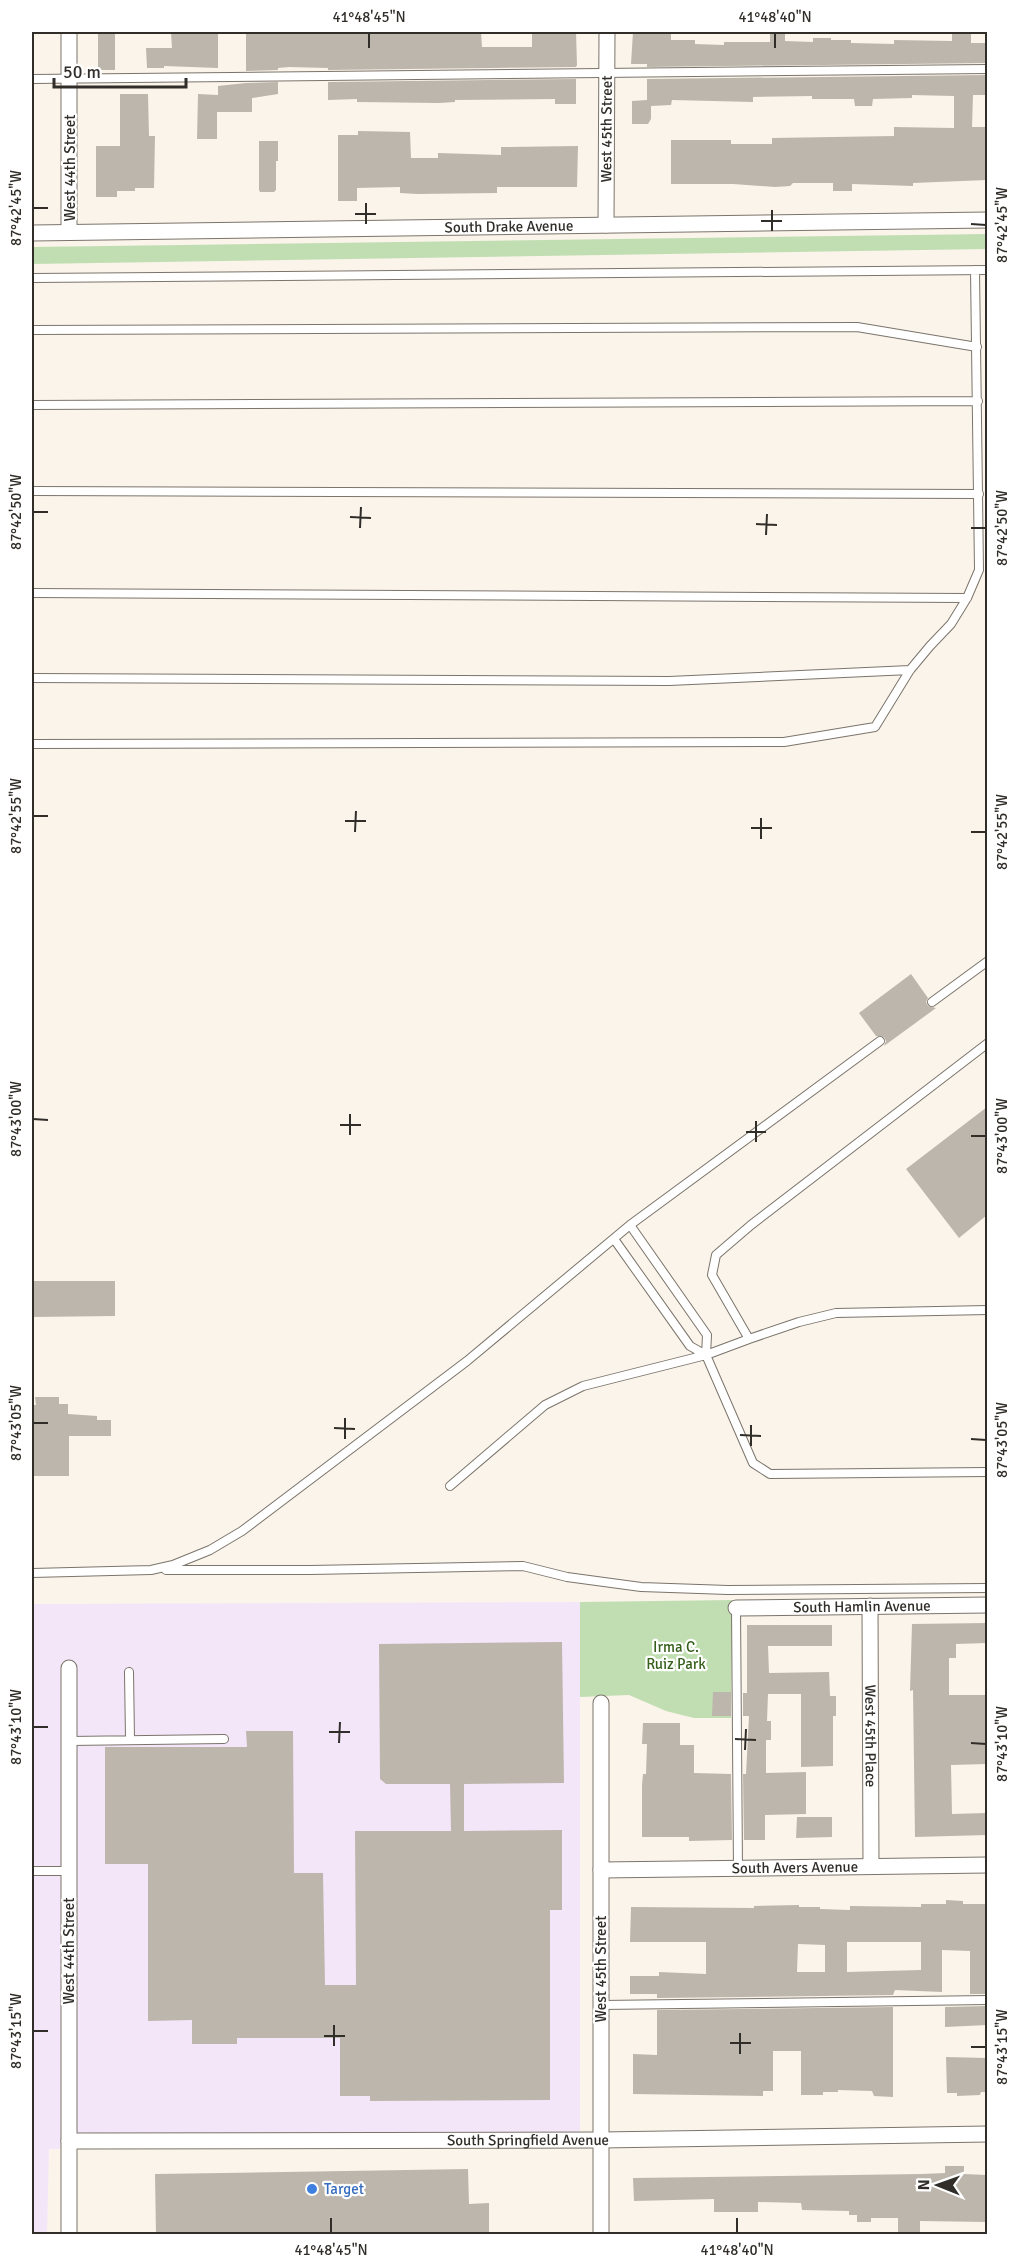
<svg xmlns="http://www.w3.org/2000/svg" width="1019" height="2266" font-family="Signika,sans-serif">
<style>
.industrial{fill:#f4e6f9}
.green{fill:#c0deb2}
.building{fill:#bdb6ac;fill-rule:evenodd}
.lines{fill:none;stroke-linecap:round;stroke-linejoin:round}
.service-casing{stroke:#7b746b;stroke-width:10}
.minor-casing{stroke:#7b746b;stroke-width:17}
.service{stroke:#fff;stroke-width:8}
.minor{stroke:#fff;stroke-width:15}
.ticks{fill:none;stroke:#312e2a;stroke-width:2}
.shop-dot{fill:#3f7fe0;stroke:#fff;stroke-width:2}
.labels{text-anchor:middle;dominant-baseline:central;stroke-width:4.5;stroke-linejoin:round;paint-order:stroke}
.street-label{font-size:15px;fill:#312e2a;stroke:#fff}
.park-label{font-size:15px;fill:#355f1a;stroke:#fff}
.shop-label{font-size:15px;fill:#366cbe;stroke:#fff;text-anchor:start}
.neatline{fill:none;stroke:#312e2a;stroke-width:2}
.ticks-label{font-size:15px;text-anchor:middle;fill:#312e2a}
</style>
<rect width="100%" height="100%" fill="#fbf4ea"/>
<path class="industrial" d="M580 1602V2144L49 2149 47 2234H32V1604Z"/>
<path class="green" d="M987 234V249L32 264V247Z
M732 1600 731 1718H694L666 1711 629 1695 580 1697V1602Z"/>
<path class="building" d="M171 32H218V68L164 66V68H147L146 48H172Z
M246 32H481L482 47H532V32H576L577 65 576 67 328 70V68L289 67 278 68V70L246 71Z
M633 32H671V40H695V44L724 45V42H770V32H785V41L813 42V38H831V40H851V43L894 44V40L952 41V32H971V43H987V63L647 67V64H631Z
M98 34H115V70H98Z
M987 75V95H973L972 127H987V180L913 183V186L852 184V191H833V183H793L790 186 775 187 733 184H671V140H731V144H772V138L894 136V127L954 128V96L912 95V98L873 99 872 106H855L854 99H812V96L753 97V102L672 100 671 105 651 106V119L648 124H632V101L647 100V79Z
M576 79V104H555V99L455 100V102L439 103 357 102V99L328 100V82Z
M278 82V94L252 98V112H217V139H197L198 94 218 95V86L246 83Z
M120 94H148L149 136H155L154 188H135V191H117V197H96V146H120Z
M358 131 410 132 411 158H438V153L501 155V147L578 146 577 187H497V193L417 194 400 193V187L357 188V201H338V135H358Z
M259 141H278V161H276V190L274 192H260L259 190Z
M911 974 928 998 926 1002 928 1006 936 1008 884 1046 886 1041 884 1037 876 1036 859 1013Z
M987 1107V1215L959 1238 906 1169Z
M32 1281H115V1316L32 1317Z
M35 1397H59V1404H68V1414L97 1416V1420H111V1436H69V1476H32V1405H36Z
M987 1623V1643L956 1644V1658H949V1695H987V1764L951 1765 952 1814 987 1813V1835L915 1837 913 1690 910 1691 912 1624Z
M747 1625H832V1646H768L769 1673 829 1672 830 1696H836V1716H833V1766L801 1767V1694H768L767 1721H771V1740H766V1773L806 1772V1814L765 1815V1840H744L743 1774H746L749 1716H743V1693H747Z
M562 1642 564 1783 464 1784V1831L562 1830V1910H550V2100L370 2101V2096H340V2038H237V2044H192V2020L148 2021V1864H105V1747H247L246 1731H293L294 1873H323L325 1985H356L355 1831H451L450 1784H386L380 1779 379 1644Z
M713 1692H731V1716H712Z
M643 1723H680V1745H694V1773L731 1774 732 1840 689 1841V1837H642V1785L643 1774H646L647 1744H642Z
M797 1817H832V1837L796 1838Z
M946 1900 963 1901V1904H987V1994H970V1951L942 1950V1992L895 1990 893 1995 657 1998V1994H630V1976H659V1972L706 1974V1942H630L631 1907 754 1908V1906L799 1905V1907H820V1909L850 1910V1906L921 1907V1904H946ZM847 1942H921V1970L847 1972ZM798 1944 825 1945V1972H797Z
M987 2006V2025L945 2027V2007Z
M893 2007V2097L874 2096 872 2091 838 2090V2092H823V2095H801V2051H773V2091H763V2096L633 2094V2054L657 2055V2010Z
M946 2057 987 2058V2092H981L980 2095 957 2096V2093H947Z
M945 2166H964V2174L987 2175V2222L920 2221V2235H898V2218H871V2222H857V2215H849V2211L802 2210 801 2203 758 2202V2212H714V2199L634 2201 633 2178 922 2174 945 2173Z
M468 2169 469 2204 489 2203V2235H156L155 2174Z"/>
<g class="lines">
<defs>
<path id="service" d="M32 79 988 69
M32 278 988 270
M32 330 857 327 977 347
M32 405 978 401
M32 491 979 494
M32 593 967 598
M32 678 669 681 910 670
M32 744 784 742 875 727 910 670 930 646 951 624 967 598 979 570 975 270
M932 1002 988 961
M988 1043 751 1225 716 1255 712 1275 749 1339 799 1322 836 1313 988 1310
M630 1225 707 1335 706 1355 753 1463 770 1474 988 1472
M614 1239 690 1346 706 1355
M450 1486 545 1405 583 1386 706 1355 749 1339
M166 1570H310L523 1566 567 1577 641 1587 728 1590 988 1588
M32 1573 151 1570 173 1565 210 1550 242 1531 467 1361 630 1225 880 1041
M736 1608 738 1869
M129 1672 130 1739
M69 1741 224 1739
M32 1871H69
M601 2005 988 2000"/>
<g id="minor">
<path id="s1" d="M606 225 607 32"/>
<path d="M69 232V32"/>
<path id="s2" d="M32 233 988 220"/>
<path id="s3" d="M870 1606 871 1866"/>
<path id="s4" d="M736 1608 988 1605"/>
<path d="M601 1703V2234"/>
<path id="s5" d="M601 1870 988 1865"/>
<path id="s6" d="M69 2141 601 2140 988 2134"/>
<path d="M69 2234V1668"/>
</g>
</defs>
<use href="#service" class="service-casing"/>
<use href="#minor" class="minor-casing"/>
<use href="#service" class="service"/>
<use href="#minor" class="minor"/>
</g>
<path class="ticks" d="M369 48V33M775 48V33M33 208H48M355 214H376M761 221H782M366 224V203M971 224 986 225M772 231V210M33 512H48M350 517 371 518M756 524 777 525M360 528 361 507M971 528H986M766 535 767 514M33 816H48M345 821H366M751 828H772M355 832 356 811M971 832H986M761 839V818M33 1119 48 1120M340 1125H361M746 1132H766M350 1135V1114M971 1136H986M756 1142V1121M33 1423H48M334 1428 355 1429M740 1435 761 1436M345 1439V1418M971 1439 986 1440M751 1446V1425M33 1727H48M329 1732H350M735 1739 756 1740M339 1743 340 1722M971 1743 986 1744M745 1750 746 1729M33 2031H48M324 2036H345M730 2043H751M334 2046V2025M971 2047H986M740 2054V2033M331 2233V2218M737 2233V2218"/>
<circle class="shop-dot" cx="312" cy="2189" r="6"/>
<g class="labels">
<g class="street-label">
<text stroke="none"><textPath href="#s1" startOffset="96">West 45th Street</textPath></text>
<text transform="translate(70 168) rotate(-90)">West 44th Street</text>
<text stroke="none"><textPath href="#s2" startOffset="477">South Drake Avenue</textPath></text>
<text stroke="none"><textPath href="#s4" startOffset="126">South Hamlin Avenue</textPath></text>
<text stroke="none"><textPath href="#s3" startOffset="130">West 45th Place</textPath></text>
<text stroke="none"><textPath href="#s5" startOffset="194">South Avers Avenue</textPath></text>
<text transform="translate(69 1951) rotate(-90)">West 44th Street</text>
<text transform="translate(601 1969) rotate(-90)">West 45th Street</text>
<text stroke="none"><textPath href="#s6" startOffset="459">South Springfield Avenue</textPath></text>
</g>
<g class="park-label">
<text x="676" y="1647">Irma C.<tspan x="676" dy="17">Ruiz Park</tspan></text>
</g>
<g class="shop-label">
<text x="324" y="2189">Target</text>
</g>
</g>
<rect width="1019" height="2266" fill="none" stroke="#ffffff" stroke-width="66"/>
<g transform="translate(938 2185) rotate(271)" stroke="#ffffff" stroke-width="4.5" paint-order="stroke">
<path d="M0-4.5L10 22L0 15L-10 22Z" fill="#312e2a"/>
<text y="-9" font-size="16" font-weight="bold" text-anchor="middle" fill="#312e2a">N</text>
</g>
<path d="M54 78v9h132v-9" fill="none" stroke="#312e2a" stroke-width="3"/>
<text x="63" y="78" font-size="18" fill="#312e2a" stroke="#ffffff" stroke-width="4.5" paint-order="stroke">50 m</text>
<rect x="33" y="33" width="953" height="2200" class="neatline"/>
<g class="ticks-label">
<text x="369" y="22">41°48'45"N</text>
<text x="775" y="22">41°48'40"N</text>
<text transform="translate(16 208) rotate(-90)" y="5">87°42'45"W</text>
<text transform="translate(1002 225) rotate(-90)" y="5">87°42'45"W</text>
<text transform="translate(16 512) rotate(-90)" y="5">87°42'50"W</text>
<text transform="translate(1002 528) rotate(-90)" y="5">87°42'50"W</text>
<text transform="translate(16 816) rotate(-90)" y="5">87°42'55"W</text>
<text transform="translate(1002 832) rotate(-90)" y="5">87°42'55"W</text>
<text transform="translate(16 1119) rotate(-90)" y="5">87°43'00"W</text>
<text transform="translate(1002 1136) rotate(-90)" y="5">87°43'00"W</text>
<text transform="translate(16 1423) rotate(-90)" y="5">87°43'05"W</text>
<text transform="translate(1002 1440) rotate(-90)" y="5">87°43'05"W</text>
<text transform="translate(16 1727) rotate(-90)" y="5">87°43'10"W</text>
<text transform="translate(1002 1744) rotate(-90)" y="5">87°43'10"W</text>
<text transform="translate(16 2031) rotate(-90)" y="5">87°43'15"W</text>
<text transform="translate(1002 2047) rotate(-90)" y="5">87°43'15"W</text>
<text x="331" y="2255">41°48'45"N</text>
<text x="737" y="2255">41°48'40"N</text>
</g>
</svg>
